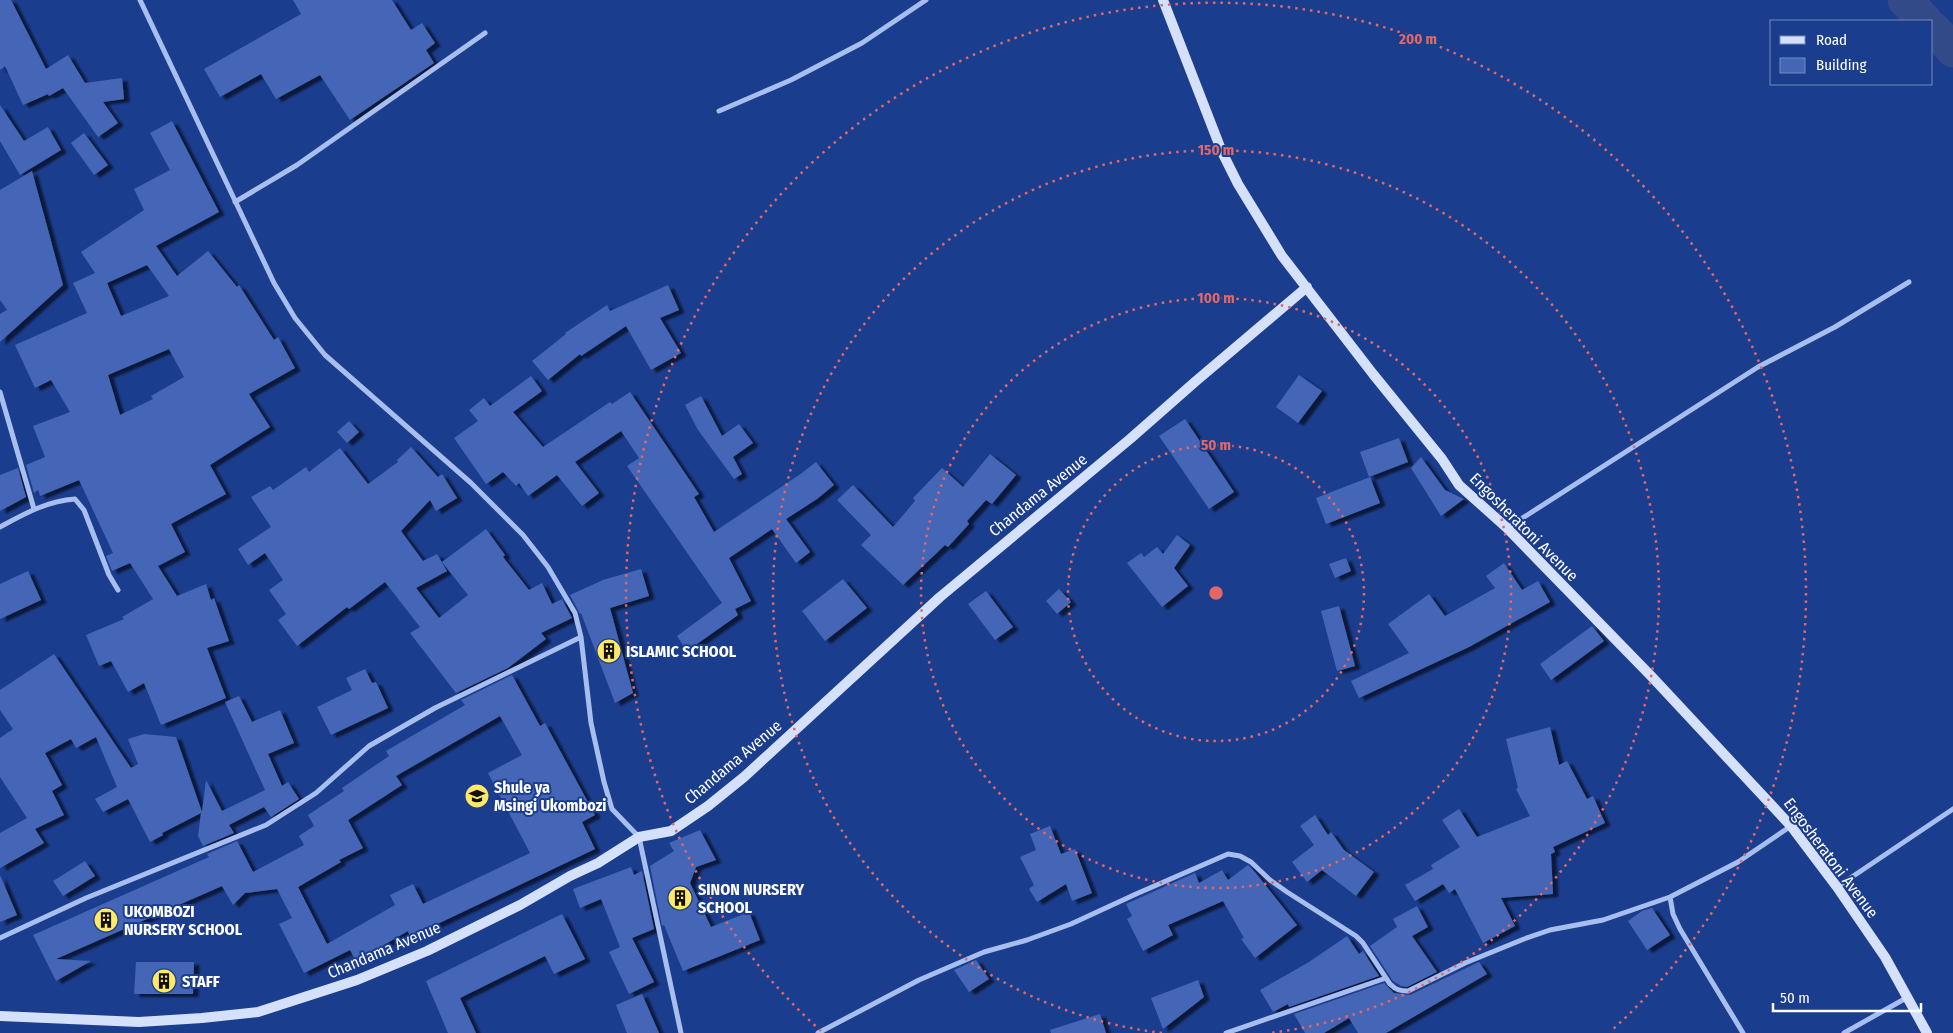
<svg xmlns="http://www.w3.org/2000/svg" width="1953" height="1033" font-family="'Fira Sans Condensed',sans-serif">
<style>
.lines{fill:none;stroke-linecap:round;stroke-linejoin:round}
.river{stroke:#324a87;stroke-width:35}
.building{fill:#4466b6;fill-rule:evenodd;filter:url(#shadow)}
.street{stroke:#a8beee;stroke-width:5}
.secondary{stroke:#d5e0fa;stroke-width:10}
.ring{fill:none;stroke:#e26868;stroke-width:2.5;stroke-dasharray:2.5 5}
.labels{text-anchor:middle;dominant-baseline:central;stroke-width:4;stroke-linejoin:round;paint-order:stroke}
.street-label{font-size:16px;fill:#fff;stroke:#1b3d8e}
.poi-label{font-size:16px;font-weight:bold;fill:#fff;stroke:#1b3d8e;text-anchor:start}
.centre{fill:#e26868;stroke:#1b3d8e;stroke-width:2.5}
.ring-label{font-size:15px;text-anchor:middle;font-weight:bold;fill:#e26868;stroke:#1b3d8e;stroke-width:4;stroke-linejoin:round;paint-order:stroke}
</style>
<defs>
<filter id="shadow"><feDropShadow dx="5.5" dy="3" stdDeviation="1" flood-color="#0009"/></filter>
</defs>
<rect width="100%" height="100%" fill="#1b3d8e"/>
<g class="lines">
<path class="river" d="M1905 0 1925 21
M1932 28 1953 50"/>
</g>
<path class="building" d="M0 0H11L46 69 68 55 85 83 122 78 124 99 103 102 118 123 98 137 63 88 49 96 48 94 23 105 5 66 0 70Z
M293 0H392L411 30 422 23 435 43 426 50 434 63 350 120 320 75 276 99 261 74 220 97 204 69 301 14Z
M0 105 24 141 48 127 61 150 20 175 0 141Z
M172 121 219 212 156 246 177 276 208 251 237 287 239 285 274 340 278 337 295 368 249 394 270 427 210 465 226 494 171 524 185 552 158 566 177 596 206 584 211 600 214 598 229 641 207 648 226 698 161 725 144 683 128 692 111 661 99 666 86 635 124 619 122 617 153 599 130 563 112 571 106 556 113 553 79 480 40 496 38 490 34 493 26 465 45 457 33 426 70 412 51 380 35 388 15 345 87 313 73 283 95 273 81 252 144 210 134 189 170 170 150 133ZM147 265 169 296 121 316 107 283ZM169 349 184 377 151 396 153 399 120 415 108 375Z
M84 133 108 165 94 175 71 143Z
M32 171 63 285 0 342V314L7 310 0 300V190Z
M668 285 679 310 660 318 681 353 651 370 626 326 581 356 580 354 548 380 532 361 566 334 565 333 607 305 610 311Z
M1299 375 1322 391 1298 423 1276 407Z
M531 376 542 391 513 412 543 447 610 402 612 404 630 392 699 494 694 497 714 532 802 473 816 462 834 485 817 499 786 519 810 552 796 563 772 529 729 558 751 601 735 609 738 615 687 651 677 636 722 603 627 466 639 458 621 431 575 462 599 493 582 506 557 475 528 496 519 483 516 486 503 472 486 484 454 438 478 421 469 410 484 398 490 406Z
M701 396 722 436 739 424 753 443 733 457 742 474 734 479 698 430 685 405Z
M1185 419 1234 492 1209 509 1159 436Z
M349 421 359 432 347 443 337 432Z
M1399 438 1408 462 1369 477 1360 452Z
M411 447 438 477 442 474 457 498 436 511 430 500 401 531 423 561 437 554 447 571 416 588 439 618 468 595 442 562 486 529 505 555 503 557 529 590 542 583 552 604 562 599 572 618 541 633 546 639 508 668 456 693 410 633 420 627 385 582 349 609 347 607 297 646 278 620 286 614 269 590 283 580 265 553 248 565 238 549 271 527 251 497 270 486 273 490 306 467 309 472 340 448 368 484 398 462 397 460Z
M990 454 1016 475 992 504 986 500 967 521 969 524 948 547 945 545 903 585 861 545 871 535 837 500 853 485 893 527 915 501 913 498 942 468 963 487Z
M1421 457 1445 490 1464 499 1441 516 1411 468Z
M18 468 26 497 0 511V475Z
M1370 477 1380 503 1326 524 1316 498Z
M1177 535 1190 545 1174 568 1188 586 1162 607 1127 563 1141 553 1144 557 1157 547 1163 554Z
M1346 558 1351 571 1335 578 1329 564Z
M1504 563 1522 590 1538 581 1550 602 1469 647 1359 698 1351 681 1409 653 1388 624 1429 594 1445 616 1495 588 1486 576Z
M641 569 649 596 610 608 633 693 615 703 581 613 580 614 570 595 603 580Z
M28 571 41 600 0 619V584Z
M843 579 867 608 825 641 802 611Z
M1059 589 1071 602 1057 614 1046 601Z
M986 591 1013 627 995 640 968 604Z
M1339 606 1355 666 1337 671 1321 611Z
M1592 626 1604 641 1551 680 1540 664Z
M54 654 131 768 138 764 128 739 144 734 176 737 202 812 206 780 222 811 265 790 225 702 239 696 252 722 280 710 294 743 268 754 282 786 288 782 299 799 271 817 264 807 229 825 234 833 203 846 198 836 201 813 162 833 163 835 150 842 128 799 103 812 95 799 117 787 96 737 76 748 71 739 45 753 62 785 52 791 64 815 35 829 44 843 0 868V833L27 818 0 777V738L13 729 0 710V690Z
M365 669 372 683 376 682 388 708 331 735 317 707 352 690 346 678Z
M512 675 540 726 545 723 595 815 582 822 595 849 410 937 408 931 356 961 350 950 304 973 279 924 292 918 277 889 245 893 233 905 222 886 56 959 91 961 56 981 33 935 209 857 207 854 237 841 253 872 304 845 299 836 314 826 308 815 344 791 342 788 389 756 386 751 465 705 461 700ZM500 716 522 755 488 773 530 853 423 904 413 884 390 895 395 905 327 944 298 887 341 862 339 860 363 848 348 820 402 785 396 776Z
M1550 727 1559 765 1567 761 1587 799 1593 796 1605 823 1553 847 1555 852 1551 854 1553 894 1501 898 1515 926 1483 943 1455 889 1449 893 1443 884 1415 901 1405 885 1433 869 1431 865 1460 847 1442 820 1459 809 1477 837 1530 816 1516 789 1518 788 1506 739Z
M1315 815 1328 835 1331 832 1344 850 1374 872 1356 896 1322 870 1307 882 1292 862 1314 845 1300 826Z
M1050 826 1061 854 1075 849 1092 893 1072 901 1066 884 1037 902 1029 889 1034 885 1020 857 1036 850 1030 834Z
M700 830 716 860 696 867 690 883 711 927 749 912 760 940 683 971 664 925 662 926 650 866 674 851 669 843Z
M85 861 95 876 63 896 53 881Z
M1248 865 1255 872 1297 925 1255 958 1241 939 1244 938 1223 901 1168 925 1173 935 1143 951 1127 919 1132 916 1126 904 1195 873 1199 883 1222 870 1228 880Z
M631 867 634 875 642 871 654 929 632 938 654 982 629 994 609 952 620 947 601 899 580 908 573 889Z
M0 875 17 915 0 922Z
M1417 906 1428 927 1412 936 1437 972 1407 987 1401 986 1393 981 1370 946 1397 927 1393 919Z
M1652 908 1670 935 1647 950 1628 921 1642 911Z
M562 914 585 959 554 974 545 956 460 998 476 1033H448L426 981Z
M1347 936 1359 954 1363 951 1379 976 1289 1007 1288 1004 1273 1012 1260 990 1309 962Z
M976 960 989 979 969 992 954 970Z
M136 962H194L193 994H134Z
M1479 962 1487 974 1386 1033H1358L1349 1018 1324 1033H1305L1294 1014 1384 983 1394 993 1410 995Z
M1198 980 1204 997 1163 1029 1151 998Z
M642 994 659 1033H627L616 1005Z
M1100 1014 1106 1033H1051L1050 1030Z"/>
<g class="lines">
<path class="street" d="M140 0 274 283 295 318 325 355 471 483 523 535 548 567 575 613 581 637 591 723 604 782 612 809 639 837 681 1033
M719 111 791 80 862 43 926 0
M235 202 297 165 485 33
M0 392 34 509
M0 527C24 514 47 501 75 499L84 510 109 575 118 590
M1507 528 1758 367 1835 327 1909 282
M1837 887 1953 809
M1670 897 1673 914 1680 929 1743 1033
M0 938 86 898 266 825 316 793 369 746 435 708 581 637
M818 1033 919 980 984 952 1027 940 1071 924 1136 894 1228 854 1240 856 1251 862 1270 880 1287 892 1356 936 1363 943 1390 984C1396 990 1400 991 1408 991L1465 963 1524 939 1550 930 1603 920 1670 897 1738 862 1791 826
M1226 1033 1386 978
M1844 1033 1908 997"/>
<path class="secondary" d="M1163 0 1222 152 1238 184 1282 256 1373 374 1442 459 1459 485 1507 528 1653 678 1791 826 1837 887 1885 957 1927 1033
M0 1016 139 1022 202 1018 258 1012 357 980 427 951 520 905 570 876 598 863 639 837 671 831 708 806 744 777 940 597 1130 439 1196 381 1307 287"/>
</g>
<g class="ring">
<circle cx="1216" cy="593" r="148"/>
<circle cx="1216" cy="593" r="295"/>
<path d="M1162 1033A443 443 0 1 1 1270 1033"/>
<path d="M821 1031A590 590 0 1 1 1611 1031"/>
</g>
<defs>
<symbol id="building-disc" viewBox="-11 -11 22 22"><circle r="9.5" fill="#ffe965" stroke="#1b3d8e"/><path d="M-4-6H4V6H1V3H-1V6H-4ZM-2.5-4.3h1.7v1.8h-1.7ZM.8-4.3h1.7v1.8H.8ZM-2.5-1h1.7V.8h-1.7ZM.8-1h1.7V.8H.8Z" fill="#111"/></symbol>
<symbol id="school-disc" viewBox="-11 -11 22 22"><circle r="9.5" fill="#ffe965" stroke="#1b3d8e"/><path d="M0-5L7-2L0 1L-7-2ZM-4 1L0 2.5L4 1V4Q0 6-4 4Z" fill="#111"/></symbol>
</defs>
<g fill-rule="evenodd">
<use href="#building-disc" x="595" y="637" width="28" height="28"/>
<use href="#school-disc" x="463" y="782" width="28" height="28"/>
<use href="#building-disc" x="666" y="884" width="28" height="28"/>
<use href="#building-disc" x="92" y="906" width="28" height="28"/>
<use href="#building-disc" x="150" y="967" width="28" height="28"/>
</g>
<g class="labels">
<g class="street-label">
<text transform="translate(1038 495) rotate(-39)">Chandama Avenue</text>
<text transform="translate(1524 527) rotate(45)">Engosheratoni Avenue</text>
<text transform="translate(733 762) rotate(-40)">Chandama Avenue</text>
<text transform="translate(1831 858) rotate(53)">Engosheratoni Avenue</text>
<text transform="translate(384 950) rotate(-23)">Chandama Avenue</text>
</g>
<g class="poi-label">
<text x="626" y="651">ISLAMIC SCHOOL</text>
<text x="494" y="787">Shule ya<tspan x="494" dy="18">Msingi Ukombozi</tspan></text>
<text x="698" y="889">SINON NURSERY<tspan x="698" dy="18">SCHOOL</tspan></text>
<text x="124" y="911">UKOMBOZI<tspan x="124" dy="18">NURSERY SCHOOL</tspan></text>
<text x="182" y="981">STAFF</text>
</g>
</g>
<circle cx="1216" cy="593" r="8" class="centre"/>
<g class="ring-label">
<text x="1418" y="44">200 m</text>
<text x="1216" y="155">150 m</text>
<text x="1216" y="303">100 m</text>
<text x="1216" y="450">50 m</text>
</g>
<rect x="1770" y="20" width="162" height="65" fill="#1b3d8e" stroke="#768bbb"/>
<rect x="1780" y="36" width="25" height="8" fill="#d5e0fa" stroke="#768bbb"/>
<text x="1816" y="45" font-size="15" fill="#ffffff">Road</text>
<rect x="1780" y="58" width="25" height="15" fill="#4466b6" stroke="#768bbb"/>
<text x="1816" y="70" font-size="15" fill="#ffffff">Building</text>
<path d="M1773 1003v8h148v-8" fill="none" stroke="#ffffff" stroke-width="2.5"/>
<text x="1780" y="1003" font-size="15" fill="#ffffff" stroke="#1b3d8e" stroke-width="4" paint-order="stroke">50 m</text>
</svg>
